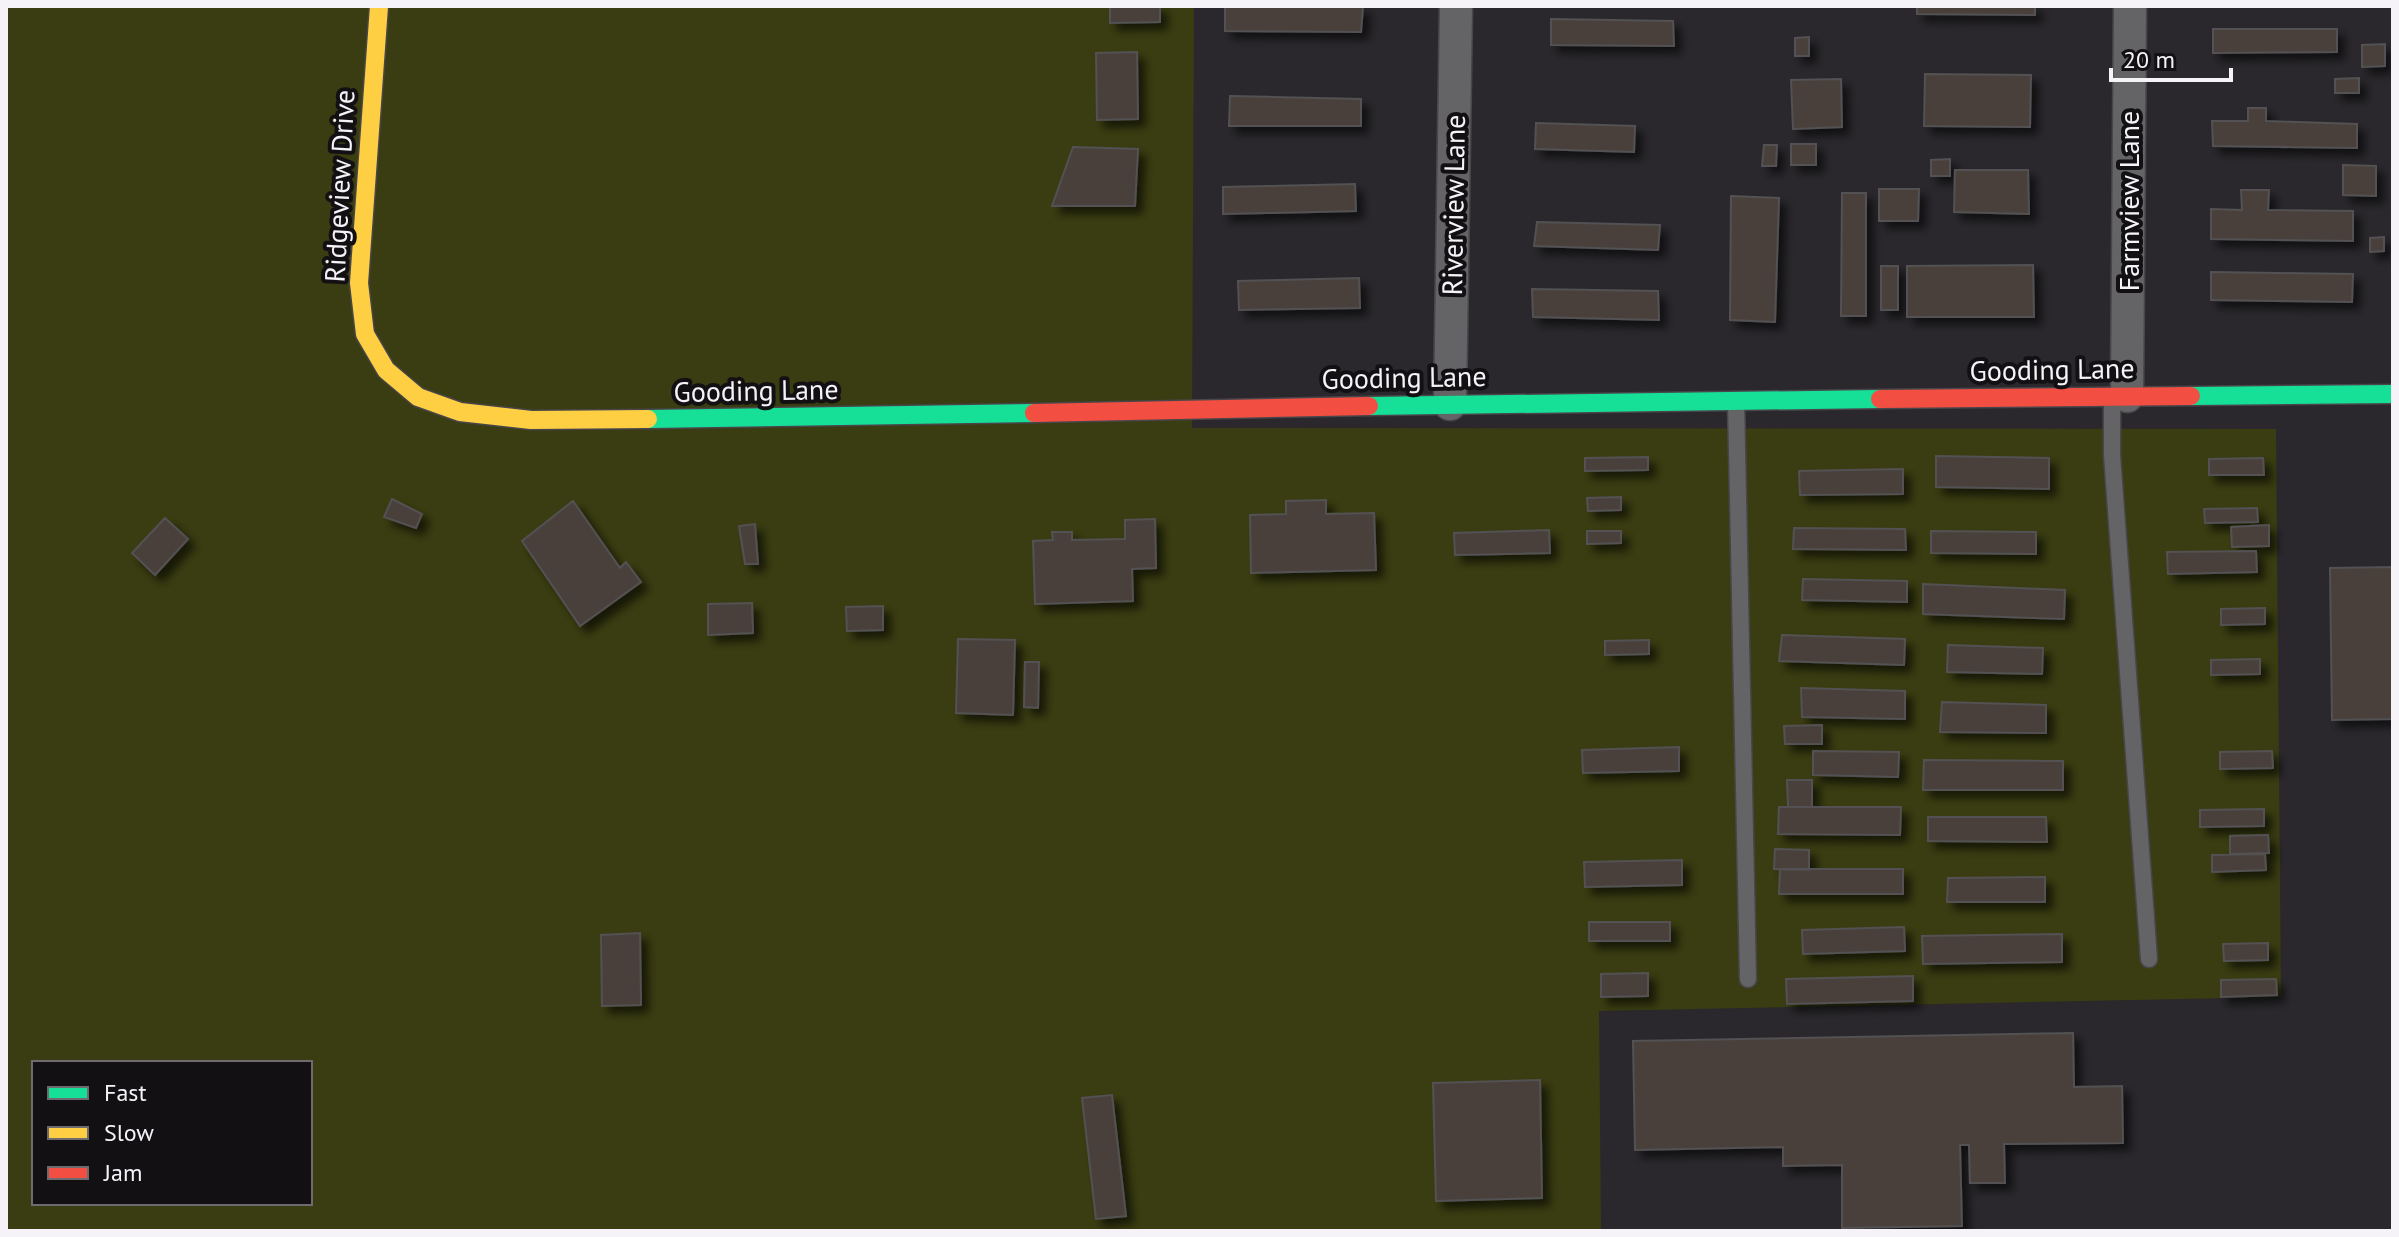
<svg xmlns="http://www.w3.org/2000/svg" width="2399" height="1237" font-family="'PT Sans',sans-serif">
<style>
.green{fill:#3a3d11;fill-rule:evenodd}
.building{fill:#49403b;stroke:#535152;stroke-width:2;filter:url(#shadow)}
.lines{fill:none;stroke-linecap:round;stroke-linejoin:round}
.lane-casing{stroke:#48464a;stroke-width:19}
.street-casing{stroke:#48464a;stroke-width:35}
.fast-casing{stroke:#48464a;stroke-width:21}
.slow-casing{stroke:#48464a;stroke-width:21}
.jam-casing{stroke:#48464a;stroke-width:21}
.lane{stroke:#646365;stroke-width:16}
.street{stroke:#646365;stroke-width:32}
.fast{stroke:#16e098;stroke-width:18}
.slow{stroke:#ffcf43;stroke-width:18}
.jam{stroke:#f24e42;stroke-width:18}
.labels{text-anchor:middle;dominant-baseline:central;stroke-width:8;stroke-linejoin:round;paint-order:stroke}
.street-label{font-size:28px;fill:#f5f3f8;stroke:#121013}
</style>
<defs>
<filter id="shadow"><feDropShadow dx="7" dy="7" stdDeviation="4" flood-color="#0009"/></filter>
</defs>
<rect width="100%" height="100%" fill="#2a282c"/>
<path class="green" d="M6 6H1194L1192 428 2276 429 2281 997 1599 1011 1601 1231H6ZM34 1063H310V1203H34Z"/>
<path class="building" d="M1110 6H1160V22L1110 23Z
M1225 6 1363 7 1361 32 1225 31Z
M1917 6H2035V15L1917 14Z
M1551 19 1673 21 1674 46 1551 45Z
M2213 29H2337V52L2213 53Z
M1809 37V56H1795V38Z
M2385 44V66L2362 67V45Z
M1137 52 1138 119 1097 120 1096 53Z
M1925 74 2031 75 2030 127 1924 126Z
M2359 78V93H2335V79Z
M1841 79 1842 127 1793 129 1791 80Z
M1230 96 1361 99V126H1229Z
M2248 108H2266V121L2357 124V148L2213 146 2212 121H2248Z
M1536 123 1635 126 1634 152 1535 149Z
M1791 144H1816V165H1791Z
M1764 145H1777L1776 166H1762Z
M1073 147 1138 149 1135 206H1052Z
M1950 159V176H1931V160Z
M2343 165 2376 166V196L2343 195Z
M1955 170H2028L2029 214 1954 212Z
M1355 184 1356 211 1223 214V187Z
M1879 189H1919L1918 221H1879Z
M2241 190H2269L2268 210 2353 211V241L2211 239V209L2242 210Z
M1842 193H1866V316H1841Z
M1731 196 1779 198 1775 322 1730 320Z
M1537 222 1660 225 1658 250 1534 246Z
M2384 237V251L2370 252V238Z
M2033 265 2034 317H1907V266Z
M1881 266H1898V310H1881Z
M2211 272 2353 274 2352 302 2211 300Z
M1359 278 1360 308 1239 310 1238 281Z
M1532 289 1658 291 1659 320 1533 317Z
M1936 456 2049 458V489L1936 487Z
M1648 457V470L1585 471V458Z
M2263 458 2264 475H2209V459Z
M1903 469V494L1800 495 1799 471Z
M1621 497V510L1588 511 1587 498Z
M392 499 422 514 416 528 384 517Z
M1326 500V514L1374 513 1376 570 1251 573 1250 515 1286 514V501Z
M573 501 620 568 626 562 641 582 580 626 522 541Z
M2257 508 2258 522 2205 523 2204 509Z
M165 518 188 539 155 575 132 553Z
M1155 519 1156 568 1132 569 1133 601 1035 604 1033 541 1053 540 1052 532H1072V540L1125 539V520Z
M755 524 758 564H745L739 526Z
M2269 525V546L2232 547 2231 527Z
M1794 528 1905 529 1906 550 1793 549Z
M1549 530 1550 553 1455 555 1454 533Z
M1587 531H1621V543L1587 544Z
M1931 531 2036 532V554L1931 553Z
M2256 551 2257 572 2168 574 2167 552Z
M2393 567V719L2332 720 2330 568Z
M1803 579 1907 581V602L1802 600Z
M1923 584 2065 590 2064 619 1923 614Z
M752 603 753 633 708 635V604Z
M883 606V630L847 631 846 607Z
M2265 608V624L2221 625V609Z
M1782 635 1905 639 1904 665 1779 661Z
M958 639 1015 640 1013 715 956 713Z
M1649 640V654L1605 655V641Z
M1948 645 2043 648 2042 674 1947 672Z
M2260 659V674L2211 675V660Z
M1025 662H1039L1038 708 1024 707Z
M1801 688 1905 691V719L1802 717Z
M1942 702 2046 705V733L1940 732Z
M1822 725V744H1785L1784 726Z
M1679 747V771L1583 773 1582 750Z
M1813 751 1899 752 1898 777 1813 775Z
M2272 751 2273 768 2220 769V752Z
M1924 760 2063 761V790H1923Z
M1787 780H1812V807H1788Z
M1779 807H1901L1900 835 1778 834Z
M2264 809V826L2200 827V810Z
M1928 817H2046L2047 842 1928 841Z
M2268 835 2269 853 2230 854V836Z
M1775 849 1809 850V870L1774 869Z
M2265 854 2266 870 2212 872V855Z
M1682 860V885L1585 887 1584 862Z
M1780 869H1903V894H1779Z
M2045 877V902H1947L1948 878Z
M1589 922H1670V941H1589Z
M1904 927 1905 951 1803 954 1802 930Z
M640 933 641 1005 602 1006 601 935Z
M2062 934V962L1923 964 1922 936Z
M2268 943V960L2224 961 2223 944Z
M1648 973V996L1601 997V974Z
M1913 976V1001L1787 1004 1786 979Z
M2276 979 2277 995 2221 997V980Z
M2073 1033 2074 1087 2122 1086 2123 1143 2004 1144 2005 1183H1970L1969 1145H1960L1962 1226 1842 1228V1165L1783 1166V1147L1635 1150 1633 1041Z
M1540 1080 1542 1198 1436 1201 1433 1083Z
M1112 1095 1126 1216 1096 1219 1082 1098Z"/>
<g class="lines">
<defs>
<path id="lane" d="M2112 398V455L2149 959
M1736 402 1748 979"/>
<path id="street" d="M2127 396 2130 6
M1450 404 1456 6"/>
<path id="fast" d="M2191 396 2393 394
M1369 406 1880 399
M648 419 1034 413"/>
<path id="slow" d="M379 6 359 283 365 334 386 370 418 397 460 412 531 420 648 419"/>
<path id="jam" d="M1880 399 2191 396
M1034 413 1369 406"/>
</defs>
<use href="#lane" class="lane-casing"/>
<use href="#street" class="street-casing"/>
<use href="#fast" class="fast-casing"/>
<use href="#slow" class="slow-casing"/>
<use href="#jam" class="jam-casing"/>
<use href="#lane" class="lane"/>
<use href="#street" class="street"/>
<use href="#fast" class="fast"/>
<use href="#slow" class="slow"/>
<use href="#jam" class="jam"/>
</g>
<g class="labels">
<g class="street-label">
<text transform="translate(339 186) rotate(-87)">Ridgeview Drive</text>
<text transform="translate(2128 201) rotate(-90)">Farmview Lane</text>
<text transform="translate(1453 205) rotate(-89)">Riverview Lane</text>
<text transform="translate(2052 369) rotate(-1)">Gooding Lane</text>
<text transform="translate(1404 377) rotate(-1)">Gooding Lane</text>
<text transform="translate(756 390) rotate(-1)">Gooding Lane</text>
</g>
</g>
<rect width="2399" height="1237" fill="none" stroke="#f5f3f8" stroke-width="16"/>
<rect x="32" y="1061" width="280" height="144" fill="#121013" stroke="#6d6b6f" stroke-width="2"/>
<rect x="48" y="1087" width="40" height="12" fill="#16e098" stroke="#6d6b6f" stroke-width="2"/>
<text x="104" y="1101" font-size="24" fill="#f5f3f8">Fast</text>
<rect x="48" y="1127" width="40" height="12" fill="#ffcf43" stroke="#6d6b6f" stroke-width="2"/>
<text x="104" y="1141" font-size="24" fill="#f5f3f8">Slow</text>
<rect x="48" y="1167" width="40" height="12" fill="#f24e42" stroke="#6d6b6f" stroke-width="2"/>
<text x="104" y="1181" font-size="24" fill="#f5f3f8">Jam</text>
<path d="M2111 68v12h120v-12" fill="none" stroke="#f5f3f8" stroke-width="4"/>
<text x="2123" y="68" font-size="24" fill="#f5f3f8" stroke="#121013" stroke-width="6" paint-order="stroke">20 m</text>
</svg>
